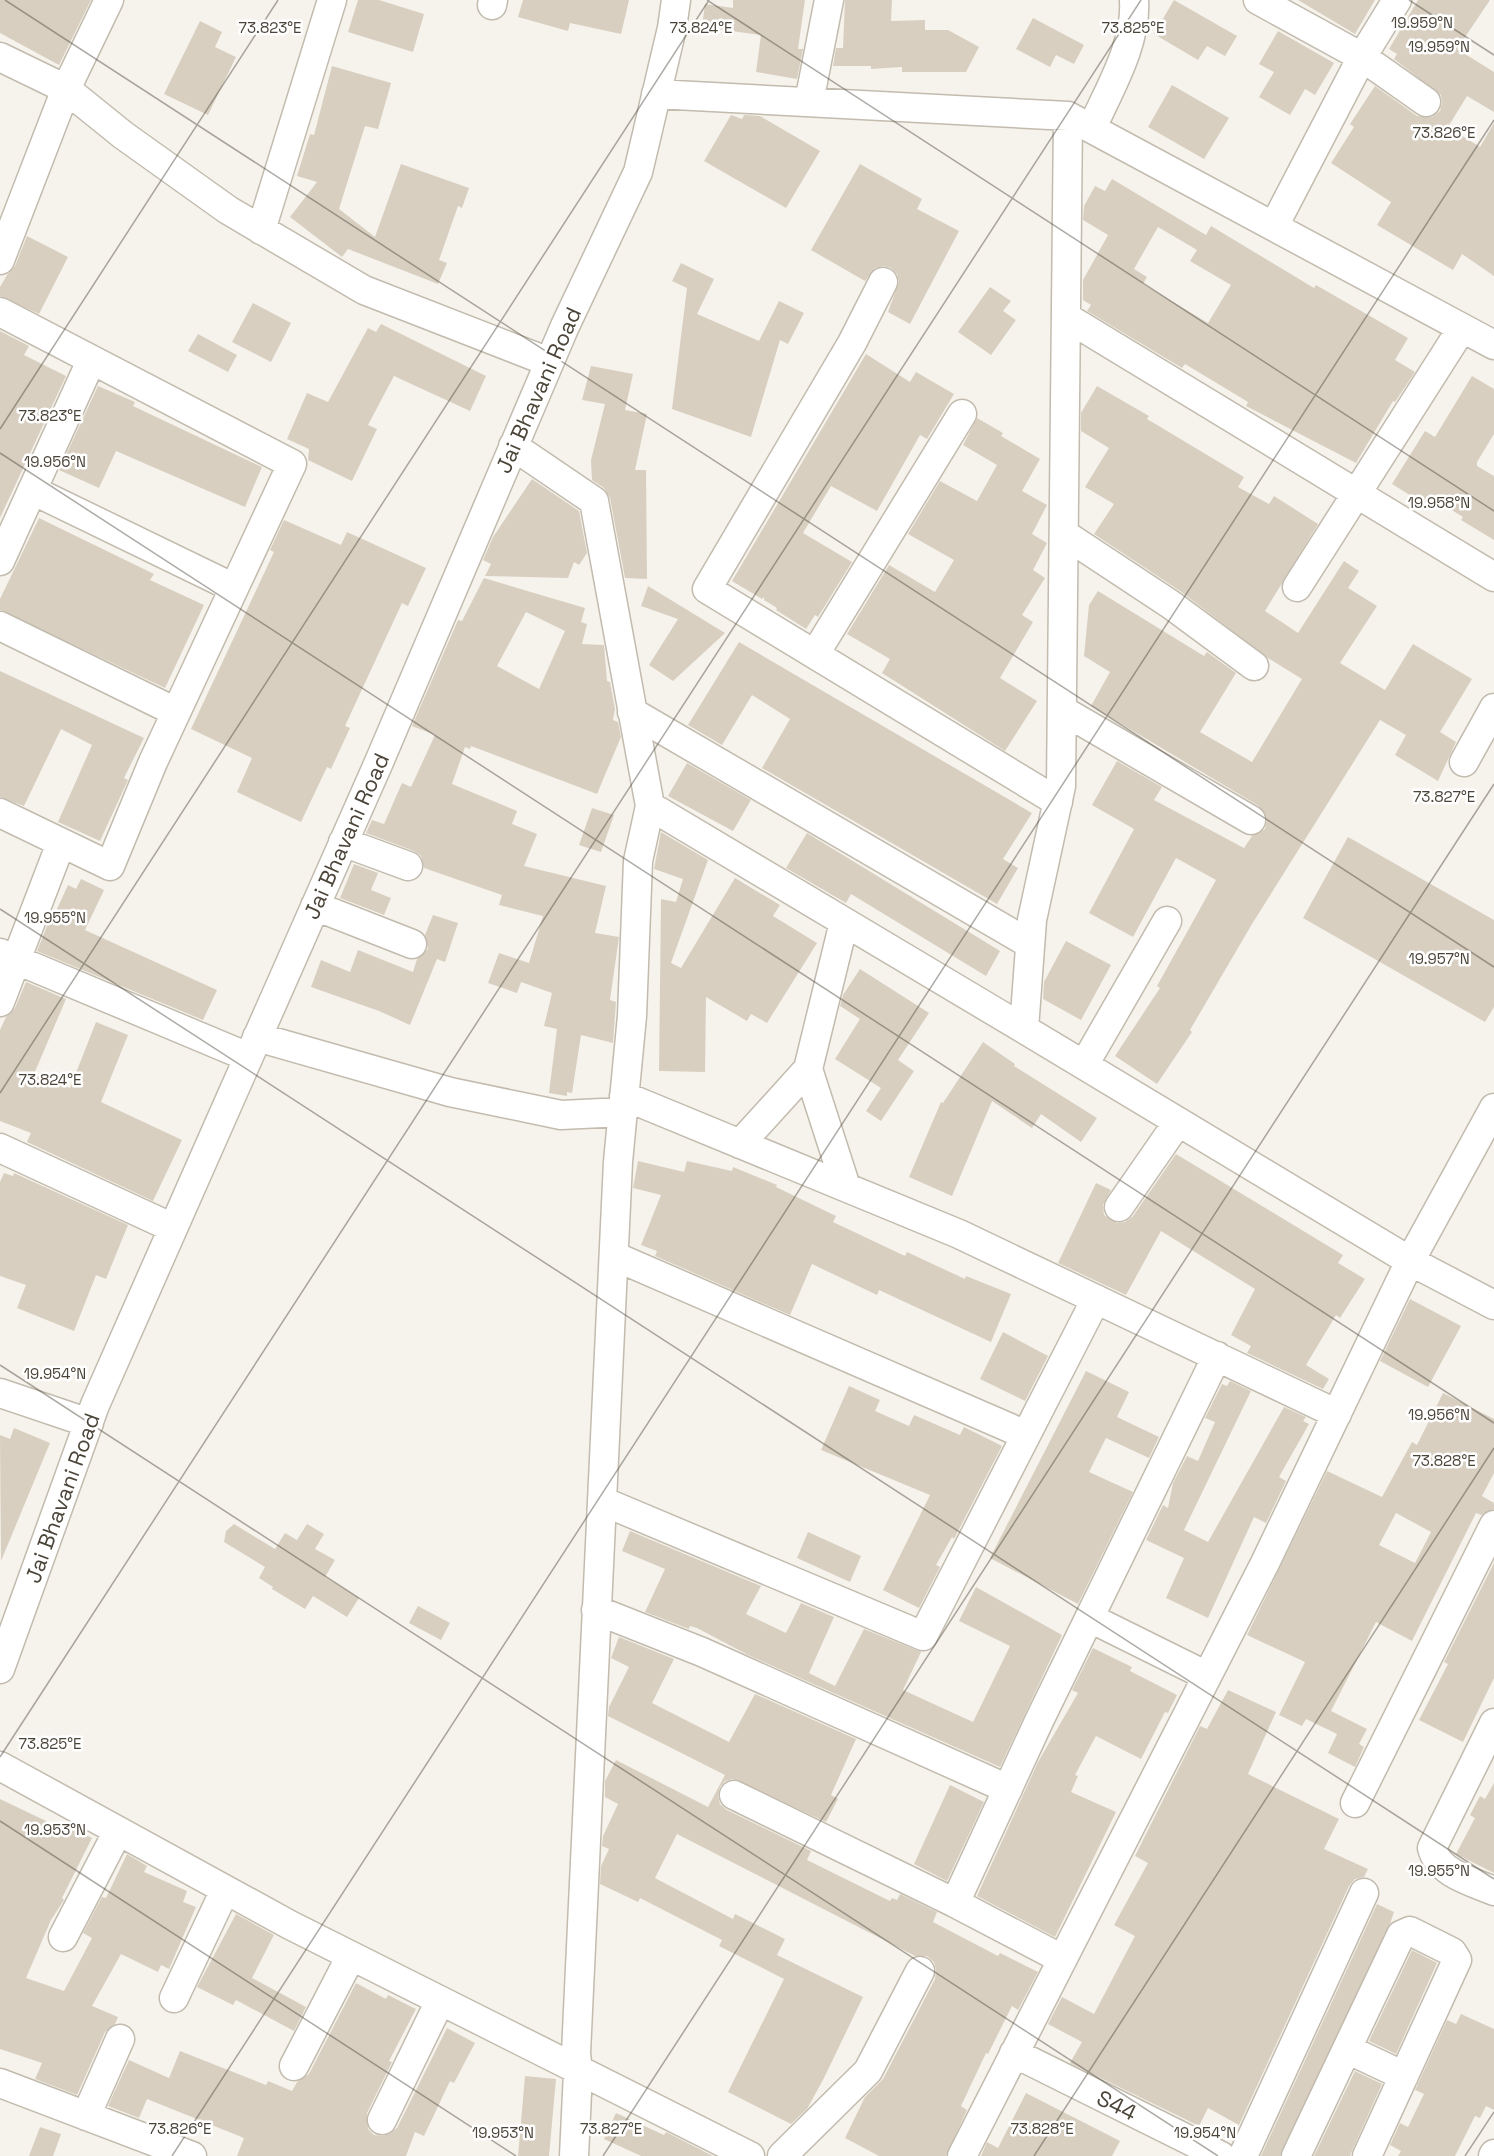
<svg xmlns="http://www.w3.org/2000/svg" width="1494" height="2156" font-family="'Space Grotesk',sans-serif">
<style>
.building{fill:#d8cfc1;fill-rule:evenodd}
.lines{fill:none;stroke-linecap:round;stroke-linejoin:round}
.minor-casing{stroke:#c2bbae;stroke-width:31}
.minor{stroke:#fff;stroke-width:28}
.ticks{fill:none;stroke:#4b4439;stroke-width:1.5;stroke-opacity:0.45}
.labels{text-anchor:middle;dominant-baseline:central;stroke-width:5;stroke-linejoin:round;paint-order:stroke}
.street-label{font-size:22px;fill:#4b4439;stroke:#fff}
.ticks-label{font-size:15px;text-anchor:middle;fill:#4b4439;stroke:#fff;stroke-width:5;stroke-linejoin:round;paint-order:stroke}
</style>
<rect width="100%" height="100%" fill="#f6f3ec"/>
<path class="building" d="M0 0H91L59 65 0 33Z
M358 0H379L424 14 413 52 348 32Z
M523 0H629L621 34 570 23 568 31 518 17Z
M733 0H805L798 49H803L797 79 756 72 761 35 702 27 705 4 733 8Z
M845 0H892L891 21 925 20V30H948L979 47 966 72H902V67L871 69V66H833L836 48H843Z
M1174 0 1237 36 1225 56 1207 46 1198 60 1154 34Z
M1298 0H1375L1355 34Z
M1418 0H1490L1457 49 1494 72V112L1467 96 1448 127 1480 147 1494 123V276L1462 254 1453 270 1377 225 1391 202 1331 163 1354 127 1350 124 1375 86 1417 116 1432 117 1440 111 1442 103 1441 95 1394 59 1397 54 1389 49Z
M1033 18 1084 45 1074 64 1056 55 1050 67 1016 49Z
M200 21 222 32 215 47 236 57 208 115 164 94Z
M1278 31 1334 63 1315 95 1305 89 1290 115 1259 97 1274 72 1259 64Z
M332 66 391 83 378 129 365 126 339 209 375 237 401 164 469 188 462 208 458 206 439 260 447 263 438 284 348 249 342 257 290 217 317 182 297 176 310 134 314 135Z
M1172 85 1229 118 1204 159 1148 127Z
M731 115 742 119 744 115 760 116 820 151 786 208 704 161Z
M860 164 922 199 917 209 959 231 910 324 888 312 899 282 897 274 891 268 883 266 875 268 865 281 811 250Z
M1112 179 1206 235 1211 226 1314 288 1316 285 1408 338 1395 360 1415 372 1395 402 1393 401 1356 463 1246 406 1248 402 1185 364 1182 368 1087 311 1091 305 1083 300V280L1108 235 1083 220 1084 206 1095 186 1105 191ZM1158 227 1197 250 1190 261 1231 285 1208 323 1143 284 1147 277 1134 269Z
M27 236 68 257 39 314 0 296V287L7 275 15 266Z
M681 263 714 279 697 314 759 341 779 301 804 313 788 344 780 340 751 437 672 409 687 288 672 281Z
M990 287 1011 301 1003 311 1016 320 991 355 958 332Z
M253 303 291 323 271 362 232 342Z
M381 324 486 376 470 411 394 376 368 425 377 429 352 481 308 460 309 449 287 439 307 393 328 402 368 328 376 332Z
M0 331 29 346 24 355 66 376 0 518Z
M198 334 237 355 228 372 188 351Z
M866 354 910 382 916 372 954 394 927 439 920 435 877 511 831 486 803 533 852 562 818 617 815 615 806 629 776 610 777 608 764 600V597L762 599 732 581Z
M591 366 633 374 625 410 647 414 635 470H646L647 579 625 578 610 498 604 488 592 480 591 460 605 404 582 400Z
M1472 376 1494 389V434L1477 462V466L1494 476V540L1461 520 1463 517 1429 496 1424 504 1392 484 1425 431 1435 437Z
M98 386 135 402 133 406 262 467 245 507 116 451 99 488 59 470Z
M1097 386 1149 416 1147 419 1244 477 1238 487 1269 504 1274 496 1318 524 1265 611 1298 633 1344 561 1359 571 1348 588 1377 606 1340 663 1385 690 1413 644 1472 679 1440 732 1456 742 1438 781 1395 755 1406 735 1380 720 1252 924 1190 1030 1192 1032 1157 1084 1115 1056 1160 988 1157 986 1216 880 1176 858 1133 937 1089 913 1134 829 1092 805 1117 761 1162 787 1154 800 1244 848 1252 836 1265 829 1267 819 1259 806 1091 706 1110 672 1084 656 1089 605 1098 591 1204 656 1207 652 1236 673 1200 732 1252 762 1302 679 1268 658 1180 591 1094 534 1114 504 1085 487 1109 448 1081 431V413Z
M977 418 1003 433 1001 436 1040 459 1022 491 1047 505 1032 534 1047 543 1033 570 1045 578 1022 615 1033 622 1000 678 1037 701 1005 751 882 673 890 659 847 634 889 565 935 592 954 560 908 534 940 481 977 501 997 465 963 445Z
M532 479 579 511 587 553 579 565 574 562 568 578 485 576 491 564 483 560 493 537Z
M39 518 154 574 150 580 204 605 165 688 0 610V599Z
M284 520 341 545 347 532 426 568 408 606 402 603 345 726 350 728 331 769 327 767 301 822 237 792 252 758 191 729 274 552 270 550Z
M484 578 585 608 581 622 587 624 582 644 604 645 607 681 610 682 615 709 613 720 618 722 621 737 597 794 471 746 470 749 465 747 452 784 517 811 512 824 537 834 524 866 606 886 595 933 619 937 610 1000 616 1002 613 1043 581 1035 572 1093 567 1092V1096L549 1093 557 1029 544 1026 552 993 521 982 517 993 488 983 499 953 529 963 543 916 499 905 502 895 424 868 421 856 414 851 366 833 372 820 384 824 402 783 411 787 435 735 412 726 458 620 462 621ZM526 612 565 631 539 689 497 666Z
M648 586 725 633 673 681 649 665 678 619 641 606Z
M739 642 1032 813 1003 859 1018 868 997 904 762 768 790 719 752 695 722 745 688 725Z
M0 671 144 738 124 778 128 780 100 841 58 822 92 745 61 729 24 806 0 797Z
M687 763 751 800 733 831 668 796Z
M592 808 614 815 601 852 579 845Z
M661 832 708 860 671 963 681 968 735 878 780 905 773 916 817 943 767 1023 751 1014 747 1021 706 997 705 1072 659 1071 661 899 676 902 683 879 654 869Z
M807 833 1000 951 986 976 851 894 846 903 786 868Z
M1348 837 1494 920V1007L1485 1022 1303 918Z
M354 864 378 873 371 890 391 898 384 915 340 898Z
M81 879 104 890 85 930 217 990 203 1020 37 951 49 921 51 922 68 885 76 889Z
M433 915 458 923 445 962 437 959 410 1025 379 1011 311 987 321 960 350 972 358 950 413 972 417 959 428 949 425 935Z
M1066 941 1111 965 1081 1020 1043 999 1044 982Z
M860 969 929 1013 898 1060 914 1071 881 1121 866 1111 881 1088 835 1059 860 1019 840 1006 843 995Z
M26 982 66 999 34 1074 70 1088 96 1022 128 1035 101 1102 182 1140 153 1201 27 1142 31 1133 0 1121V1030L6 1017 15 1008Z
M983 1042 1015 1064 1014 1066 1097 1118 1081 1142 1041 1114 1032 1128 992 1101 952 1196 909 1177 941 1102 943 1103Z
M1176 1154 1343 1255 1338 1263 1365 1279 1340 1318 1336 1315 1306 1365 1329 1379 1323 1389 1247 1353 1251 1346 1231 1335 1255 1289 1161 1231 1126 1295 1058 1263 1096 1183 1111 1190 1103 1205 1104 1215 1117 1223 1125 1222 1133 1216Z
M638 1161 684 1172 687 1161 732 1171 733 1167 777 1185 776 1187 836 1216 833 1222 905 1256 907 1252 965 1279 966 1276 1011 1294 991 1342 879 1290 877 1295 812 1264 790 1315 655 1256 657 1251 641 1245 661 1195 633 1188Z
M4 1173 13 1176 14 1173 128 1225 106 1279 96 1275 74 1331 17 1308 26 1285 0 1276V1182Z
M1410 1299 1461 1326 1428 1387 1380 1361Z
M1003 1332 1048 1356 1025 1401 980 1379Z
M1086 1371 1129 1392 1117 1417 1159 1437 1149 1458 1106 1438 1089 1472 1133 1492 1078 1604 990 1558Z
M1230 1381 1251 1391 1184 1530 1208 1542 1284 1407 1306 1417 1303 1421 1309 1424 1279 1477 1286 1481 1266 1523 1254 1517 1208 1618 1166 1598 1184 1558 1146 1540 1163 1505 1168 1508 1173 1483 1187 1456 1198 1461 1215 1422 1205 1418 1222 1384 1227 1386Z
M849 1386 880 1400 875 1411 909 1426 914 1415 960 1435 964 1427 1002 1446 954 1539 952 1537 936 1565 940 1567 919 1608 883 1590 930 1495 821 1450Z
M1443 1393 1494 1419V1473L1482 1496 1494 1503V1509L1481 1515 1476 1513 1412 1641 1376 1622 1331 1711 1367 1729 1359 1744 1364 1747 1355 1767 1328 1753 1337 1734 1306 1719 1302 1726 1279 1715 1305 1662 1247 1635 1327 1471 1382 1497 1412 1442 1417 1445ZM1396 1513 1431 1532 1415 1563 1379 1545Z
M14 1428 50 1443 1 1561 0 1435 10 1439Z
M234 1524 275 1549 285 1533 297 1540 307 1524 324 1534 315 1549 335 1560 325 1577 359 1598 347 1617 313 1596 305 1609 272 1589 273 1587 259 1578 265 1567 224 1542 226 1531Z
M630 1531 761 1586 746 1614 786 1633 801 1603 834 1617 809 1673 835 1686 864 1629 921 1652 903 1690 973 1722 1010 1646 959 1621 976 1587 1062 1635 1000 1767 748 1655 697 1628 690 1626 689 1629 645 1612 665 1569 622 1551Z
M808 1532 861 1556 850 1582 797 1558Z
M1494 1563V1678L1463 1742 1419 1720 1448 1664 1444 1662Z
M418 1606 450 1623 441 1640 409 1623Z
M619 1637 674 1659 652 1703 729 1742 755 1694 856 1739 831 1795 838 1799 826 1822 733 1779 725 1781 720 1787 718 1796 720 1804 727 1810 811 1851 807 1860 890 1901 892 1898 897 1900 900 1894 937 1912 933 1922 998 1956 1000 1953 1038 1972 1018 2010 1012 2006 988 2054 986 2053 961 2106 967 2110 946 2156H879L845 2138 865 2097 883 2079 935 1979 936 1970 934 1962 927 1956H915L677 1834 655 1878 733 1919 735 1914 785 1939 777 1955 863 1997 824 2078 807 2109 791 2124 728 2092 784 1979 719 1946 722 1940 640 1898 638 1902 600 1884 601 1866 609 1849 602 1846 603 1836 618 1804 605 1797V1781L616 1760 708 1807 725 1775 608 1716 609 1707 629 1667 611 1658Z
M1093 1648 1132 1667 1130 1671 1177 1695 1168 1713 1165 1712 1141 1759 1096 1736 1075 1775 1078 1776 1071 1792 1116 1812 1055 1937 977 1896 1038 1762 1078 1693 1072 1690Z
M1228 1690 1276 1712 1248 1774 1339 1819 1324 1849 1368 1869 1364 1877 1355 1879 1349 1886 1239 2125 1208 2108 1199 2126 1070 2063 1082 2042 1048 2024 1062 1997 1094 2014 1135 1936 1114 1925 1148 1863 1135 1856 1200 1726 1207 1729Z
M1494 1783V1873L1456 1854 1475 1818 1470 1815 1480 1796 1485 1799Z
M950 1785 984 1802 947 1881 914 1864Z
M0 1799 67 1831 70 1827 92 1838 62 1898 64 1900 51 1920 26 1978 64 1991 92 1938 83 1933 102 1897 106 1898 127 1854 147 1866 144 1872 187 1891 183 1902 196 1907 169 1969 161 1965 158 1972 121 1954 92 2006 118 2017 115 2024 105 2032 77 2095 35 2079 42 2063 0 2049Z
M1377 1904 1394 1912 1390 1924 1280 2156H1261Z
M236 1914 274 1935 252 1978 306 2007 294 2031 236 2000 233 2005 197 1987Z
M1412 1950 1437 1963 1396 2054 1369 2041Z
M356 1983 386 1999 388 1995 416 2009 389 2061 392 2062 367 2113 368 2129 374 2135 384 2136 397 2128 447 2028 475 2043 454 2083 450 2081 424 2136 415 2132 406 2156H237L244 2138 147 2099 139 2118 108 2106 129 2060 169 2078 180 2051 266 2085 268 2081 292 2091 297 2082 309 2074Z
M1461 2014 1494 2029V2110L1486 2106 1480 2118 1475 2116 1455 2156H1398L1401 2151 1390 2145 1400 2123 1408 2127 1424 2094 1415 2090 1447 2020 1456 2024Z
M1355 2071 1382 2084 1351 2153 1350 2156H1314Z
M525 2076 556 2079 549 2156H518Z
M1026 2093 1120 2141 1112 2156H981L987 2142 998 2148Z
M616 2113 664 2135 666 2132 713 2156H641L604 2139Z
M40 2127 61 2134 53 2156H29Z"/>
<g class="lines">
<defs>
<path id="minor" d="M1258 0 1362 57 1426 102
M492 5 493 0
M0 57 66 89 123 135 228 210 364 290 549 362
M656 94 1068 116 1494 345
M809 102 829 0
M1068 116 1061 786 1032 920 1024 1029 1410 1261 1494 1108
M1092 128C1109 89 1137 44 1134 0
M1274 226 1362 57 1397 0
M261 230 332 0
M0 260 66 89 109 0
M883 282 852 343 707 589 1058 802
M0 312 292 464 153 762 110 866 0 813
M1066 317 1494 577
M513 446 594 501 650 806 638 861 632 1016 618 1162 576 2053 578 2072 574 2156
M32 490 234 588
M1064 534 1170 604 1254 666
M0 561 91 361
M1297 587 1462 328
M0 626 176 712
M815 654 962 414
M1062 710 1251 820
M632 712 1030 944
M1464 762 1494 708
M650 806 1024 1029
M343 842 408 866
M315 906 412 944
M844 922 808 1069 846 1187
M0 953 248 1057
M0 1002 61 843
M257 1037 450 1092 561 1115 623 1112
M1084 1065 1167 921
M624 1096 959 1234 1337 1414
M740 1144 808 1069
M0 1148 173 1228
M1119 1207 1178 1122
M614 1256 1026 1435
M0 1393 89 1423
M602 1501 923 1636 1096 1299
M596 1610 702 1652 1008 1789
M1090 1618 1207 1676
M0 1669 95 1405 379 762 565 326 638 172 672 28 676 0
M1494 1723 1432 1848C1438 1873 1473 1882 1494 1891
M0 1766 290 1925 750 2156
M734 1795 955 1903 1062 1959
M1355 1803 1494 1525
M955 1903 1039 1721 1217 1356
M63 1937 118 1831
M174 1998 225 1890
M1347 2049 1404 2076
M1014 2053 1221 2156
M294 2066 351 1956
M0 2083 192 2156
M86 2116 120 2039
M382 2120 440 2001
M782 2156 868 2071 920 1971
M962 2156 1265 1563 1410 1261 1494 1305
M1243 2156 1364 1893
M1296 2156 1401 1935 1410 1931 1452 1952 1457 1960 1367 2156
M1493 2156 1494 2154"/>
</defs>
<use href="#minor" class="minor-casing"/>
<use href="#minor" class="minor"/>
</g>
<path class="ticks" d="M5 0 1494 967M707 0 1494 511M1409 0 1494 55M0 429 278 0M0 453 1494 1423M0 909 1494 1879M0 1093 709 0M0 1365 1218 2156M0 1757 1141 0M0 1821 516 2156M172 2156 1494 120M603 2156 1494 784M1034 2156 1494 1448M1465 2156 1494 2112"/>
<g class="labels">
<g class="street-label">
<text transform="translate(538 390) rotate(-66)">Jai Bhavani Road</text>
<text transform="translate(346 836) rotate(-66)">Jai Bhavani Road</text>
<text transform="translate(62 1498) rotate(-70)">Jai Bhavani Road</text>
<text transform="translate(1117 2105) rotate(26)">S44</text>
</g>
</g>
<g class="ticks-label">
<text x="1422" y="28">19.959°N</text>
<text x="270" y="33">73.823°E</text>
<text x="701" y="33">73.824°E</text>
<text x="1133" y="33">73.825°E</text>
<text x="1439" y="52">19.959°N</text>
<text x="1444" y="138">73.826°E</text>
<text x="50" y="421">73.823°E</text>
<text x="55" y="467">19.956°N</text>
<text x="1439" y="508">19.958°N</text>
<text x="1444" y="802">73.827°E</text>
<text x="55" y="923">19.955°N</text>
<text x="1439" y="964">19.957°N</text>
<text x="50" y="1085">73.824°E</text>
<text x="55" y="1379">19.954°N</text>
<text x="1439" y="1420">19.956°N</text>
<text x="1444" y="1466">73.828°E</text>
<text x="50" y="1749">73.825°E</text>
<text x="55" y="1835">19.953°N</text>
<text x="1439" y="1876">19.955°N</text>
<text x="180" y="2134">73.826°E</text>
<text x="611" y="2134">73.827°E</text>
<text x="1042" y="2134">73.828°E</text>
<text x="503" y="2138">19.953°N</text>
<text x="1205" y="2138">19.954°N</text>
</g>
</svg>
